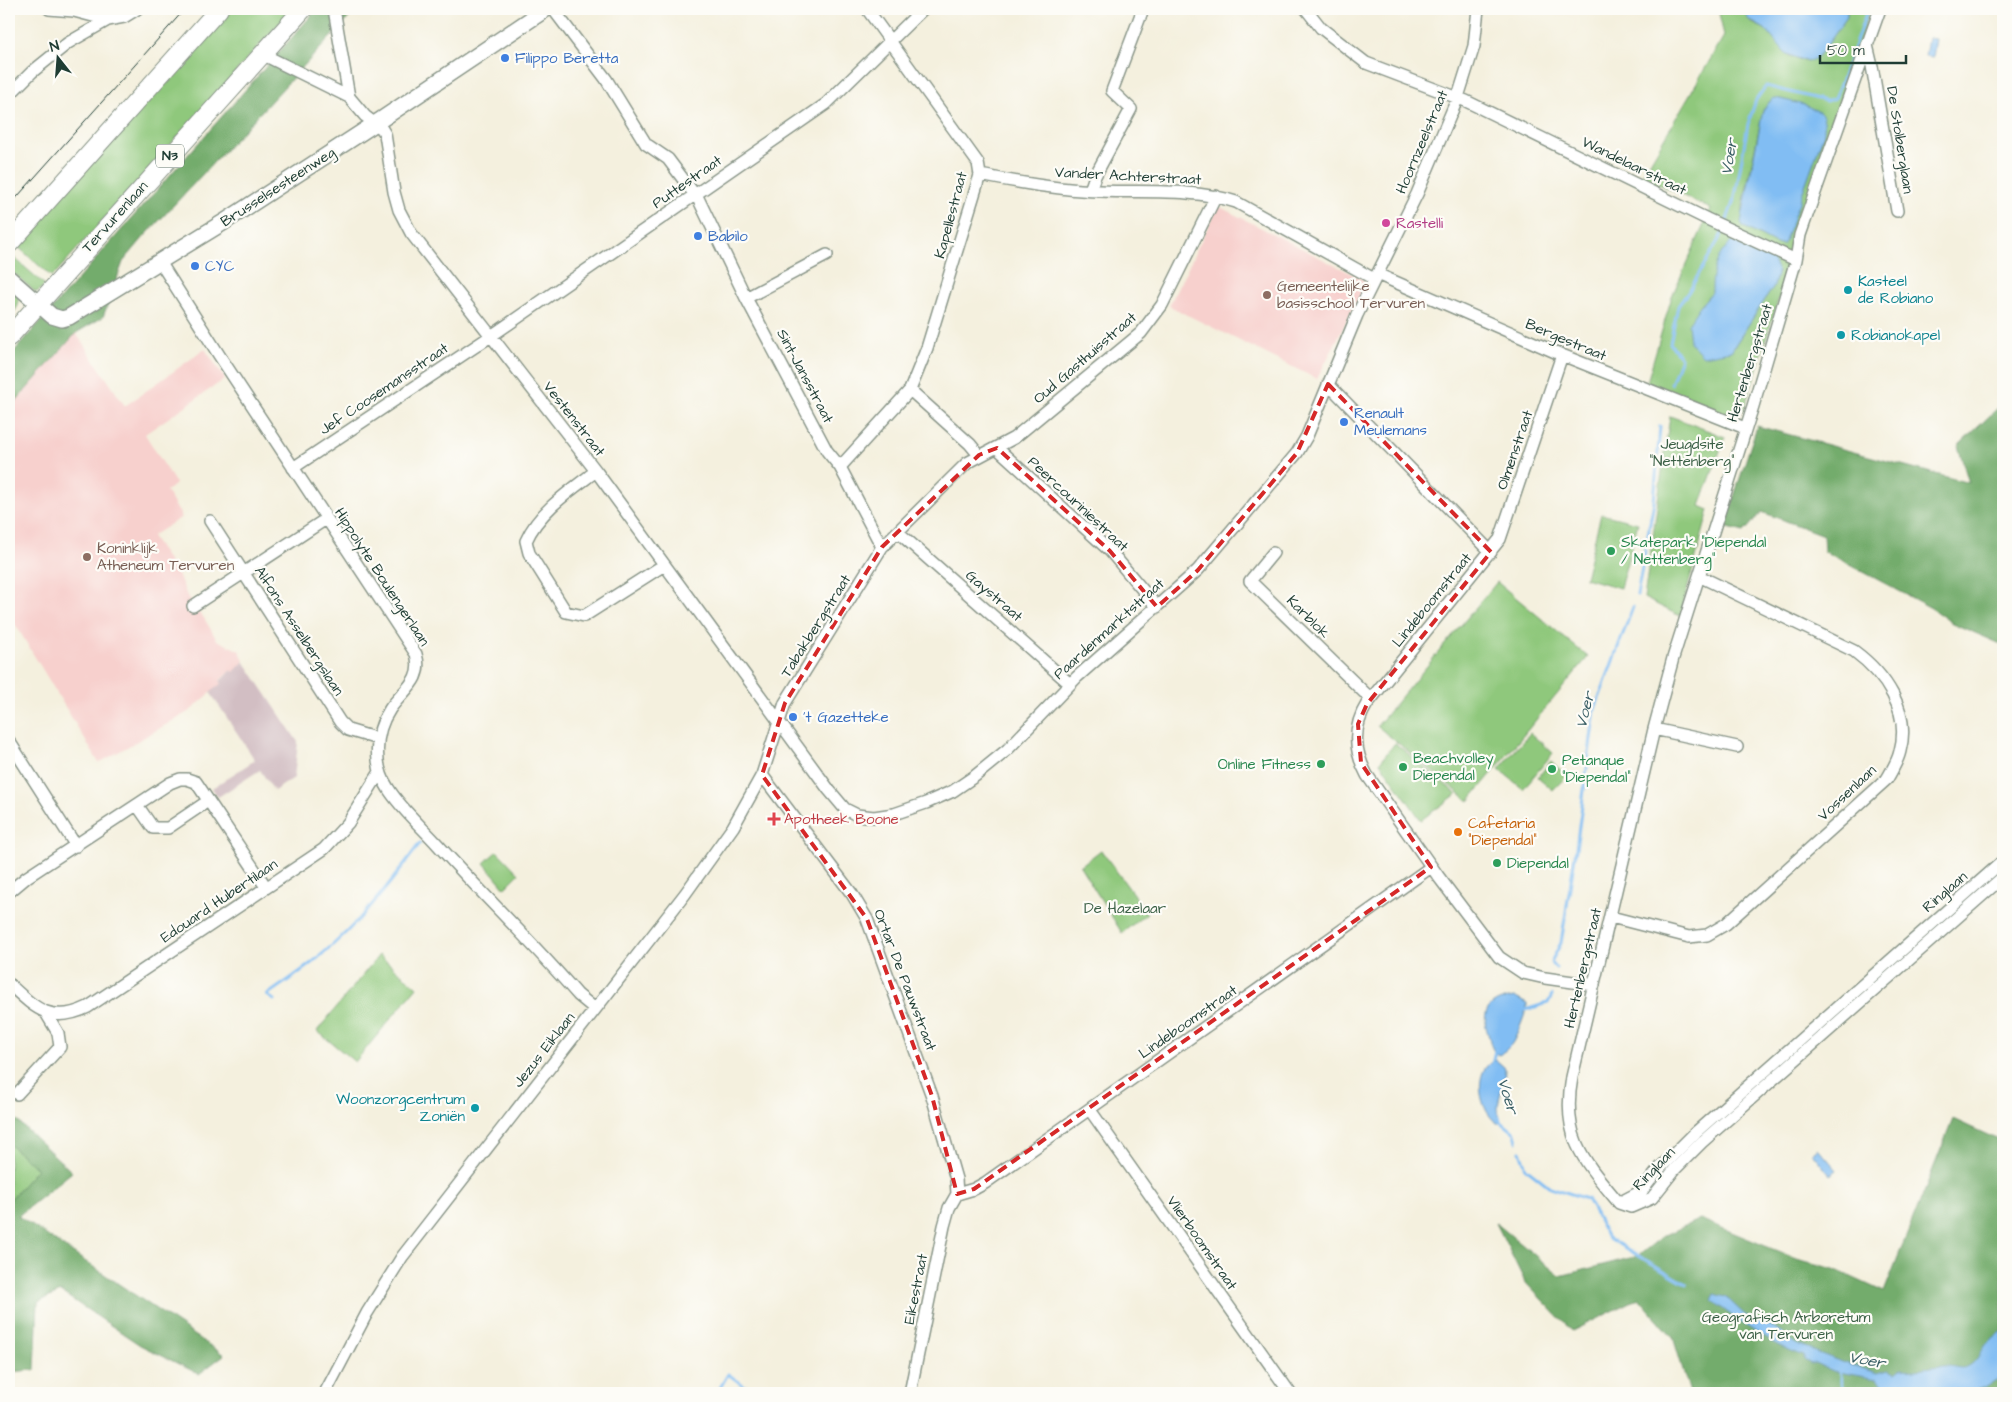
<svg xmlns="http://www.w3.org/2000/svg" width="2012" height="1402" font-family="'Architects Daughter',sans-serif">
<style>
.built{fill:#f7d0cd}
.industrial{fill:#d2bec3}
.green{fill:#8fc87c;stroke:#578258;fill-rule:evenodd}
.forest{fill:#73ac6c;stroke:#497450}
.water{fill:#81bdf3;stroke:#507d94}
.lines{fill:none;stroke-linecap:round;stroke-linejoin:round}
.stream{stroke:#81bdf3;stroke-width:3}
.street-casing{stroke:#8a9689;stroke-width:14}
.secondary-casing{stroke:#8a9689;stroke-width:18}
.primary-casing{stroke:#8a9689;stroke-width:20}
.street{stroke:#fff;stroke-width:11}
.secondary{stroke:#fff;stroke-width:15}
.primary{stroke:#fff;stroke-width:18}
.tram{stroke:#1f3d34;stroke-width:1}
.marked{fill:none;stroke:#d62828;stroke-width:4;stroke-dasharray:10 6;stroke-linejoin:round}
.shop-dot{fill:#3f7fe0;stroke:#fdfcf7;stroke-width:2}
.hotel-dot{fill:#d1479c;stroke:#fdfcf7;stroke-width:2}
.culture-dot{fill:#0f9aa8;stroke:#fdfcf7;stroke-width:2}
.education-dot{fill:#8d6e63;stroke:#fdfcf7;stroke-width:2}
.leisure-dot{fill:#2e9e5b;stroke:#fdfcf7;stroke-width:2}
.health-dot{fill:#e0444e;stroke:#fdfcf7;stroke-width:2}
.food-dot{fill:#e8710a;stroke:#fdfcf7;stroke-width:2}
.labels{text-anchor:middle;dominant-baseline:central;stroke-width:4.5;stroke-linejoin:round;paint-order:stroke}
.shield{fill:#fdfcf7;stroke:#62766e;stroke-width:1}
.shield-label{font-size:14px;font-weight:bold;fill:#1f3d34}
.shop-label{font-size:15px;fill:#366cbe;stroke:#fdfcf7;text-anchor:start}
.street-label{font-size:15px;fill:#1f3d34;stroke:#fdfcf7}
.hotel-label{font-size:15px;fill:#b23c85;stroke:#fdfcf7;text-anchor:start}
.culture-label{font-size:15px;fill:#0d838f;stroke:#fdfcf7;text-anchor:start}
.education-label{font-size:15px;fill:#785e54;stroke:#fdfcf7;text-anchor:start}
.park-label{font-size:15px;fill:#3b6046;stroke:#fdfcf7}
.leisure-label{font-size:15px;fill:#27864d;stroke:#fdfcf7;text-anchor:start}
.health-label{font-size:15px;fill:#be3a42;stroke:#fdfcf7;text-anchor:start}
.food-label{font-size:15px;fill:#c56008;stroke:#fdfcf7;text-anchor:start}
.water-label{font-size:16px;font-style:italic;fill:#385d64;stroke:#fdfcf7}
</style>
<rect width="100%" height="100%" fill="#fdfcf7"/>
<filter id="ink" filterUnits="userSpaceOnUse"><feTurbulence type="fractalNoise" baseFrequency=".02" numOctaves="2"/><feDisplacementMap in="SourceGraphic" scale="10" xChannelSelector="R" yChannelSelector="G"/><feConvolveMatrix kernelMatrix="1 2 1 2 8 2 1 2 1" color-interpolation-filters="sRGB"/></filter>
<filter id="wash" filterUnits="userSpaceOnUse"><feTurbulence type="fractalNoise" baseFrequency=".0096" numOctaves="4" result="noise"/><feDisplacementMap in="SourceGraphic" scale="20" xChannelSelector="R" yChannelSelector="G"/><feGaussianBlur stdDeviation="1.12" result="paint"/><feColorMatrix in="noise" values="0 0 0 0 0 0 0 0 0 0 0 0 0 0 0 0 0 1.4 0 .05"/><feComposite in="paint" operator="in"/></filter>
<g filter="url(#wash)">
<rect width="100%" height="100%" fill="#f4f0de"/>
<path class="built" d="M1218 206 1364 280 1365 285 1317 379 1169 306Z
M76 333 125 406 205 349 225 379 145 434 176 484 166 491 182 517 152 536 180 579 187 596 193 606 204 618 217 640 240 651 244 661 234 673 231 670 220 680 222 683 190 711 99 763 9 614V409Z"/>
<path class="industrial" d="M244 661 298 742 294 778 274 791 260 770 218 797 212 788 255 760 210 692 222 683 220 681 231 670 234 672Z"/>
<path class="green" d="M228 9H292L52 277 17 246Z
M1718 9H1747L1746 15 1752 23 1765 29 1789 56 1807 62 1825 48 1847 17V9H1870L1744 409 1722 414 1647 382 1672 296 1711 209 1642 176 1724 36ZM1772 99H1781L1816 110 1824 134 1783 244H1776L1742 226 1743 205 1763 110ZM1774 286 1731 351 1699 307 1712 292Z
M10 254 45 285 39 291 35 292 9 269V255Z
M9 286C23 300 21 304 9 318Z
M1670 416 1725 437 1700 506 1709 510 1680 616 1644 598Z
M1601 514 1638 523 1620 588 1585 578Z
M1497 582 1588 657 1469 801 1377 726Z
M1530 733 1553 753 1523 789 1499 769Z
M1395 743 1457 794 1421 820 1380 762Z
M1551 761 1567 776 1553 790 1538 777Z
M1101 850 1147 913 1122 933 1080 866Z
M497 851 519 874 505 888 484 863Z
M379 955 417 987 355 1062 317 1031Z
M9 1144 37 1169 9 1201Z"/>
<path class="forest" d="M317 9H357L144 237 123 262 103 317 76 333 9 409V357Z
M2003 403V552L2001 556 2003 559V645L1952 623 1931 608 1824 551 1823 535 1762 512 1744 532 1724 527 1757 426 1969 483 1958 446Z
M9 1113 72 1172 18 1216 224 1355 199 1374 140 1345 61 1292 38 1302 35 1370 9 1372V1201L37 1169 9 1144Z
M1953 1119 2003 1142V1393H1690L1673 1337 1639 1298 1572 1331 1525 1282 1496 1223 1560 1276 1638 1256 1663 1236 1700 1219 1797 1259 1834 1269 1884 1292Z"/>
<path class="water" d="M1747 9H1847V17L1825 48 1816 58 1807 62 1785 53 1765 29 1749 20 1746 15Z
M1928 38 1936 39 1933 57 1925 56Z
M1775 98C1785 100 1820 107 1823 117 1825 122 1824 128 1824 133L1784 244H1776L1742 226 1741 222 1763 110 1772 99Z
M1732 241 1772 259 1778 271 1774 286 1731 351 1703 356 1690 342 1688 324 1699 307 1712 292C1712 271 1716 256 1732 241Z
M1514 997 1527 1004C1527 1011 1517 1035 1513 1042 1510 1047 1504 1052 1498 1055 1490 1049 1491 1042 1488 1034 1480 1010 1490 1001 1514 997Z
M1496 1060 1505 1068C1505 1082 1499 1094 1498 1108 1498 1114 1501 1117 1499 1124 1479 1114 1471 1068 1496 1060Z
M1818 1148 1837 1170 1830 1175 1812 1153Z
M1715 1294 1726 1297 1746 1316 1771 1326 1798 1345 1839 1361 1877 1373 1890 1370 1896 1373 1901 1369C1911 1371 1933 1366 1944 1366 1951 1365 1960 1370 1967 1367 1978 1362 1982 1348 1990 1340 1994 1337 1999 1334 2003 1331V1379L1997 1380 1985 1388 1982 1387 1966 1393H1901L1887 1388 1877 1379 1832 1371 1815 1363 1811 1364 1804 1360V1356C1769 1343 1741 1324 1712 1300Z"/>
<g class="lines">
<path class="stream" d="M1671 384 1681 358 1670 343 1678 306 1689 291 1722 234 1735 197 1748 124 1756 100 1766 86 1826 101 1835 98 1868 9
M1637 595 1654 501 1660 426
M1556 968 1551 962 1561 943 1575 856 1595 709 1633 607
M274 1000 267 995C285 982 304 970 320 956 359 924 390 884 420 843
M1525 1010 1548 1003 1552 995
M1492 1065 1495 1050
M1499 1117 1500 1121 1515 1133 1517 1141
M1520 1151 1526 1168 1550 1187 1587 1199 1608 1238 1687 1284
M1839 1369 1843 1393
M717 1393 728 1374 754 1393"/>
</g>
</g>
<g filter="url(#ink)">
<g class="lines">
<defs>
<path id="street" d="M49 9 74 11 108 20
M334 9 349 97 365 116 382 129 385 134 394 192 399 210 411 233 596 471 829 790 845 809 857 815 874 817 894 814 926 803 953 791 975 776 1007 750 1077 677 1198 570 1297 453 1307 436 1357 315 1417 194 1458 97 1474 46 1478 9
M553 9 606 79 646 144 668 159 692 191 696 194 746 298 827 451 840 467 882 547
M1306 9 1321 28 1366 63 1466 101 1707 219 1796 260
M1867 45 1872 66 1897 211
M262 54 349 97
M9 95 32 72 68 43 108 20 124 17 137 9
M980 175C1020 183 1060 190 1100 191 1146 193 1192 188 1236 202L1374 279
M1090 190 1095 176 1131 109 1112 91 1143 9
M160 262 219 355 416 654C424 680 403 690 390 709 380 724 376 742 378 760 379 770 382 779 388 788 401 809 421 826 438 845 484 896 533 943 578 995L595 1009
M1377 274 1562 355 1745 428
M746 298 827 255
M1562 355 1500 539 1367 704C1352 728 1354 751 1367 775L1438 876 1499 957 1523 973 1545 978 1594 985
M1328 384 1491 552
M910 390 970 444 979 455
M997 448 1110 551 1157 607
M840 467 910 390 927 348 980 175 978 163 867 9
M293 468 497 332 826 104 923 9
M596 471C571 490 539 511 526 541L529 553 566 612 584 616 664 565
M210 521 340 722 348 730 378 739
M898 532 1070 684
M1273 553 1250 581 1371 699
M193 606 326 519
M1654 729 1737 747
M9 741 76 846
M762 775 852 894 867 919 932 1096 956 1179 957 1194 949 1208 944 1226 910 1393
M137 805 153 828H168L208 801
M9 892 27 877 170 783 180 779H187L196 782 266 887
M1611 917 1689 937 1707 935 1726 924 1887 779C1892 770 1898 761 1900 751 1911 711 1885 674 1854 651L1699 576
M9 984C35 1008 51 1025 88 1007L324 849 348 823 380 772
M17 1094 60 1047 58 1033 46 1013
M1090 1110 1290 1393
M957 1194 974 1189 985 1183 1431 867
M1619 1203C1583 1160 1561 1137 1572 1077L1654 729 1673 658 1753 406 1796 260 1800 235 1880 9
M1619 1203 1642 1191 1659 1169 1696 1132 2003 861
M1619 1203 1631 1207 1652 1198 1675 1169 1702 1142 2003 877
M325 1393 367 1313 402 1257 685 894 733 827 762 775 785 703 882 547 967 463 1014 438 1141 333 1162 305 1216 196"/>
<path id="secondary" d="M9 278 52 316 62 319 69 317 224 222 376 123 546 9"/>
<path id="primary" d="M9 244 219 9
M9 337 303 9"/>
</defs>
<use href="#street" class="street-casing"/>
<use href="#secondary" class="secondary-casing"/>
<use href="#primary" class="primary-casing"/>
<use href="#street" class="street"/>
<use href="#secondary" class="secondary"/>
<use href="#primary" class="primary"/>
<path class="tram" d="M9 206 185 9"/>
</g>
</g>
<path class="marked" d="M1328 384 1491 552 1367 704 1358 724 1361 763 1431 867 974 1189 957 1194 932 1096 867 919 762 775 785 703 882 547 979 455 997 448 1110 551 1157 607 1198 570 1297 453Z"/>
<g class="shop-dot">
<circle cx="505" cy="58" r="5"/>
<circle cx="698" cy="236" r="5"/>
<circle cx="195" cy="266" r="5"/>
<circle cx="1344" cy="422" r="5"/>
<circle cx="793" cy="717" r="5"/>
</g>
<circle class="hotel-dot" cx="1386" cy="223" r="5"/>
<g class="culture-dot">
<circle cx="1848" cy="290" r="5"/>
<circle cx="1841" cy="335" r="5"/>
<circle cx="475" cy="1108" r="5"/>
</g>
<g class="education-dot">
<circle cx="1267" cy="295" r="5"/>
<circle cx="87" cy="557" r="5"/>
</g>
<g class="leisure-dot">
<circle cx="1611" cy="551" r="5"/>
<circle cx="1321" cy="764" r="5"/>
<circle cx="1403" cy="767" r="5"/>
<circle cx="1552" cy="769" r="5"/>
<circle cx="1497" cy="863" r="5"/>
</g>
<path class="health-dot" d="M771.5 811.5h5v5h5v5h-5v5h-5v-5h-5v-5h5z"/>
<circle class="food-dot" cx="1458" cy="832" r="5"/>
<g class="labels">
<rect class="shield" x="156" y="144.5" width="28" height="23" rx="4"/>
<g class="shield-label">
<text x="170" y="156">N3</text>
</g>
<g class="shop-label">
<text x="515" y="58">Filippo Beretta</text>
<text x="708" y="236">Babilo</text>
<text x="205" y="266">CYC</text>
<text x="1354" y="413">Renault<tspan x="1354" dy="17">Meulemans</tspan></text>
<text x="803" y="717">'t Gazetteke</text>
</g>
<g class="street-label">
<text transform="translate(1900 140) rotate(81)">De Stolberglaan</text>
<text transform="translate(1422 142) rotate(-67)">Hoornzeelstraat</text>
<text transform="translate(1634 166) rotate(26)">Wandelaarstraat</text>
<text transform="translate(1128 176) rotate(3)">Vander Achterstraat</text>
<text transform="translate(687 182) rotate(-35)">Puttestraat</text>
<text transform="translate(278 187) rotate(-33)">Brusselsesteenweg</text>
<text transform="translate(951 215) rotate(-75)">Kapellestraat</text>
<text transform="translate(115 217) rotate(-48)">Tervurenlaan</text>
<text transform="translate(1566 340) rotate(23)">Bergestraat</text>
<text transform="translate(1085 358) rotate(-41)">Oud Gasthuisstraat</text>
<text transform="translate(1750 363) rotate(-73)">Hertenbergstraat</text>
<text transform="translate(805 376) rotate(62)">Sint-Jansstraat</text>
<text transform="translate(384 389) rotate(-34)">Jef Coosemansstraat</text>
<text transform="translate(574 419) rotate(52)">Vestenstraat</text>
<text transform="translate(1515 450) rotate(-71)">Olmenstraat</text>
<text transform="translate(1078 504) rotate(43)">Peercouriniestraat</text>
<text transform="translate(382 577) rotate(57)">Hippolyte Boulengerlaan</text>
<text transform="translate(994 596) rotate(41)">Gaystraat</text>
<text transform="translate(1432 600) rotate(-51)">Lindeboomstraat</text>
<text transform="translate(1308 617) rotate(45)">Karblok</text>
<text transform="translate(816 626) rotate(-58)">Tabakbergstraat</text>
<text transform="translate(1109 629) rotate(-42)">Paardenmarktstraat</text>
<text transform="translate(299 631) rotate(57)">Alfons Asselbergslaan</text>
<text transform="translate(1847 793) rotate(-43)">Vossenlaan</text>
<text transform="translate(1945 892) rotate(-41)">Ringlaan</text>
<text transform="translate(219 901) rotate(-34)">Edouard Hubertilaan</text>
<text transform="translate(1583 968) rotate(-77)">Hertenbergstraat</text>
<text transform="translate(905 980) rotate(69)">Ortar De Pauwstraat</text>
<text transform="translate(1188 1022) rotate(-35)">Lindeboomstraat</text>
<text transform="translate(544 1050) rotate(-52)">Jezus Eiklaan</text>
<text transform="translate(1654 1169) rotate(-46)">Ringlaan</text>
<text transform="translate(1202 1243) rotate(55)">Vlierboomstraat</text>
<text transform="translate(916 1289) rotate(-79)">Eikestraat</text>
</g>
<g class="hotel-label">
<text x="1396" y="223">Rastelli</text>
</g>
<g class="culture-label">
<text x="1858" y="281">Kasteel<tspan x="1858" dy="17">de Robiano</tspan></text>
<text x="1851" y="335">Robianokapel</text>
<text x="465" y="1099" text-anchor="end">Woonzorgcentrum<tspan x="465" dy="17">Zoniën</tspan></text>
</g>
<g class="education-label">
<text x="1277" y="286">Gemeentelijke<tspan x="1277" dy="17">basisschool Tervuren</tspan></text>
<text x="97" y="548">Koninklijk<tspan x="97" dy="17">Atheneum Tervuren</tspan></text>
</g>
<g class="park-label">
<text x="1692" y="444">Jeugdsite<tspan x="1692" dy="17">"Nettenberg"</tspan></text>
<text x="1125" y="908">De Hazelaar</text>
<text x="1786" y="1317">Geografisch Arboretum<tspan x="1786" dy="17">van Tervuren</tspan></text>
</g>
<g class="leisure-label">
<text x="1621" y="542">Skatepark "Diependal<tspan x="1621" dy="17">/ Nettenberg"</tspan></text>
<text x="1413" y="758">Beachvolley<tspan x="1413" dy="17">Diependal</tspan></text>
<text x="1562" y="760">Petanque<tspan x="1562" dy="17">"Diependal"</tspan></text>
<text x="1311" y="764" text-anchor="end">Online Fitness</text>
<text x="1507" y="863">Diependal</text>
</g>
<g class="health-label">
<text x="784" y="819">Apotheek Boone</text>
</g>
<g class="food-label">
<text x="1468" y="823">Cafetaria<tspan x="1468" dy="17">"Diependal"</tspan></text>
</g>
<g class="water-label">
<text transform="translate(1729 157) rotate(-80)">Voer</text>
<text transform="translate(1585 710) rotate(-76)">Voer</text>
<text transform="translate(1508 1096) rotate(73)">Voer</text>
<text transform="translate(1867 1360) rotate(11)">Voer</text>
</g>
</g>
<rect width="2012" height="1402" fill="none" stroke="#fdfcf7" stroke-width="30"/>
<g transform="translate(58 58) rotate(343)" stroke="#fdfcf7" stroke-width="4" paint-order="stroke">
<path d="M0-4L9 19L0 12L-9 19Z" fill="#1f3d34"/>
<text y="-8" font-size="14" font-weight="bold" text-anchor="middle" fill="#1f3d34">N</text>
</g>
<path d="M1820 55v8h86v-8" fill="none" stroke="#1f3d34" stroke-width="2.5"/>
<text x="1827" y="55" font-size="15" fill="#1f3d34" stroke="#fdfcf7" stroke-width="4" paint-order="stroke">50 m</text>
</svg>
